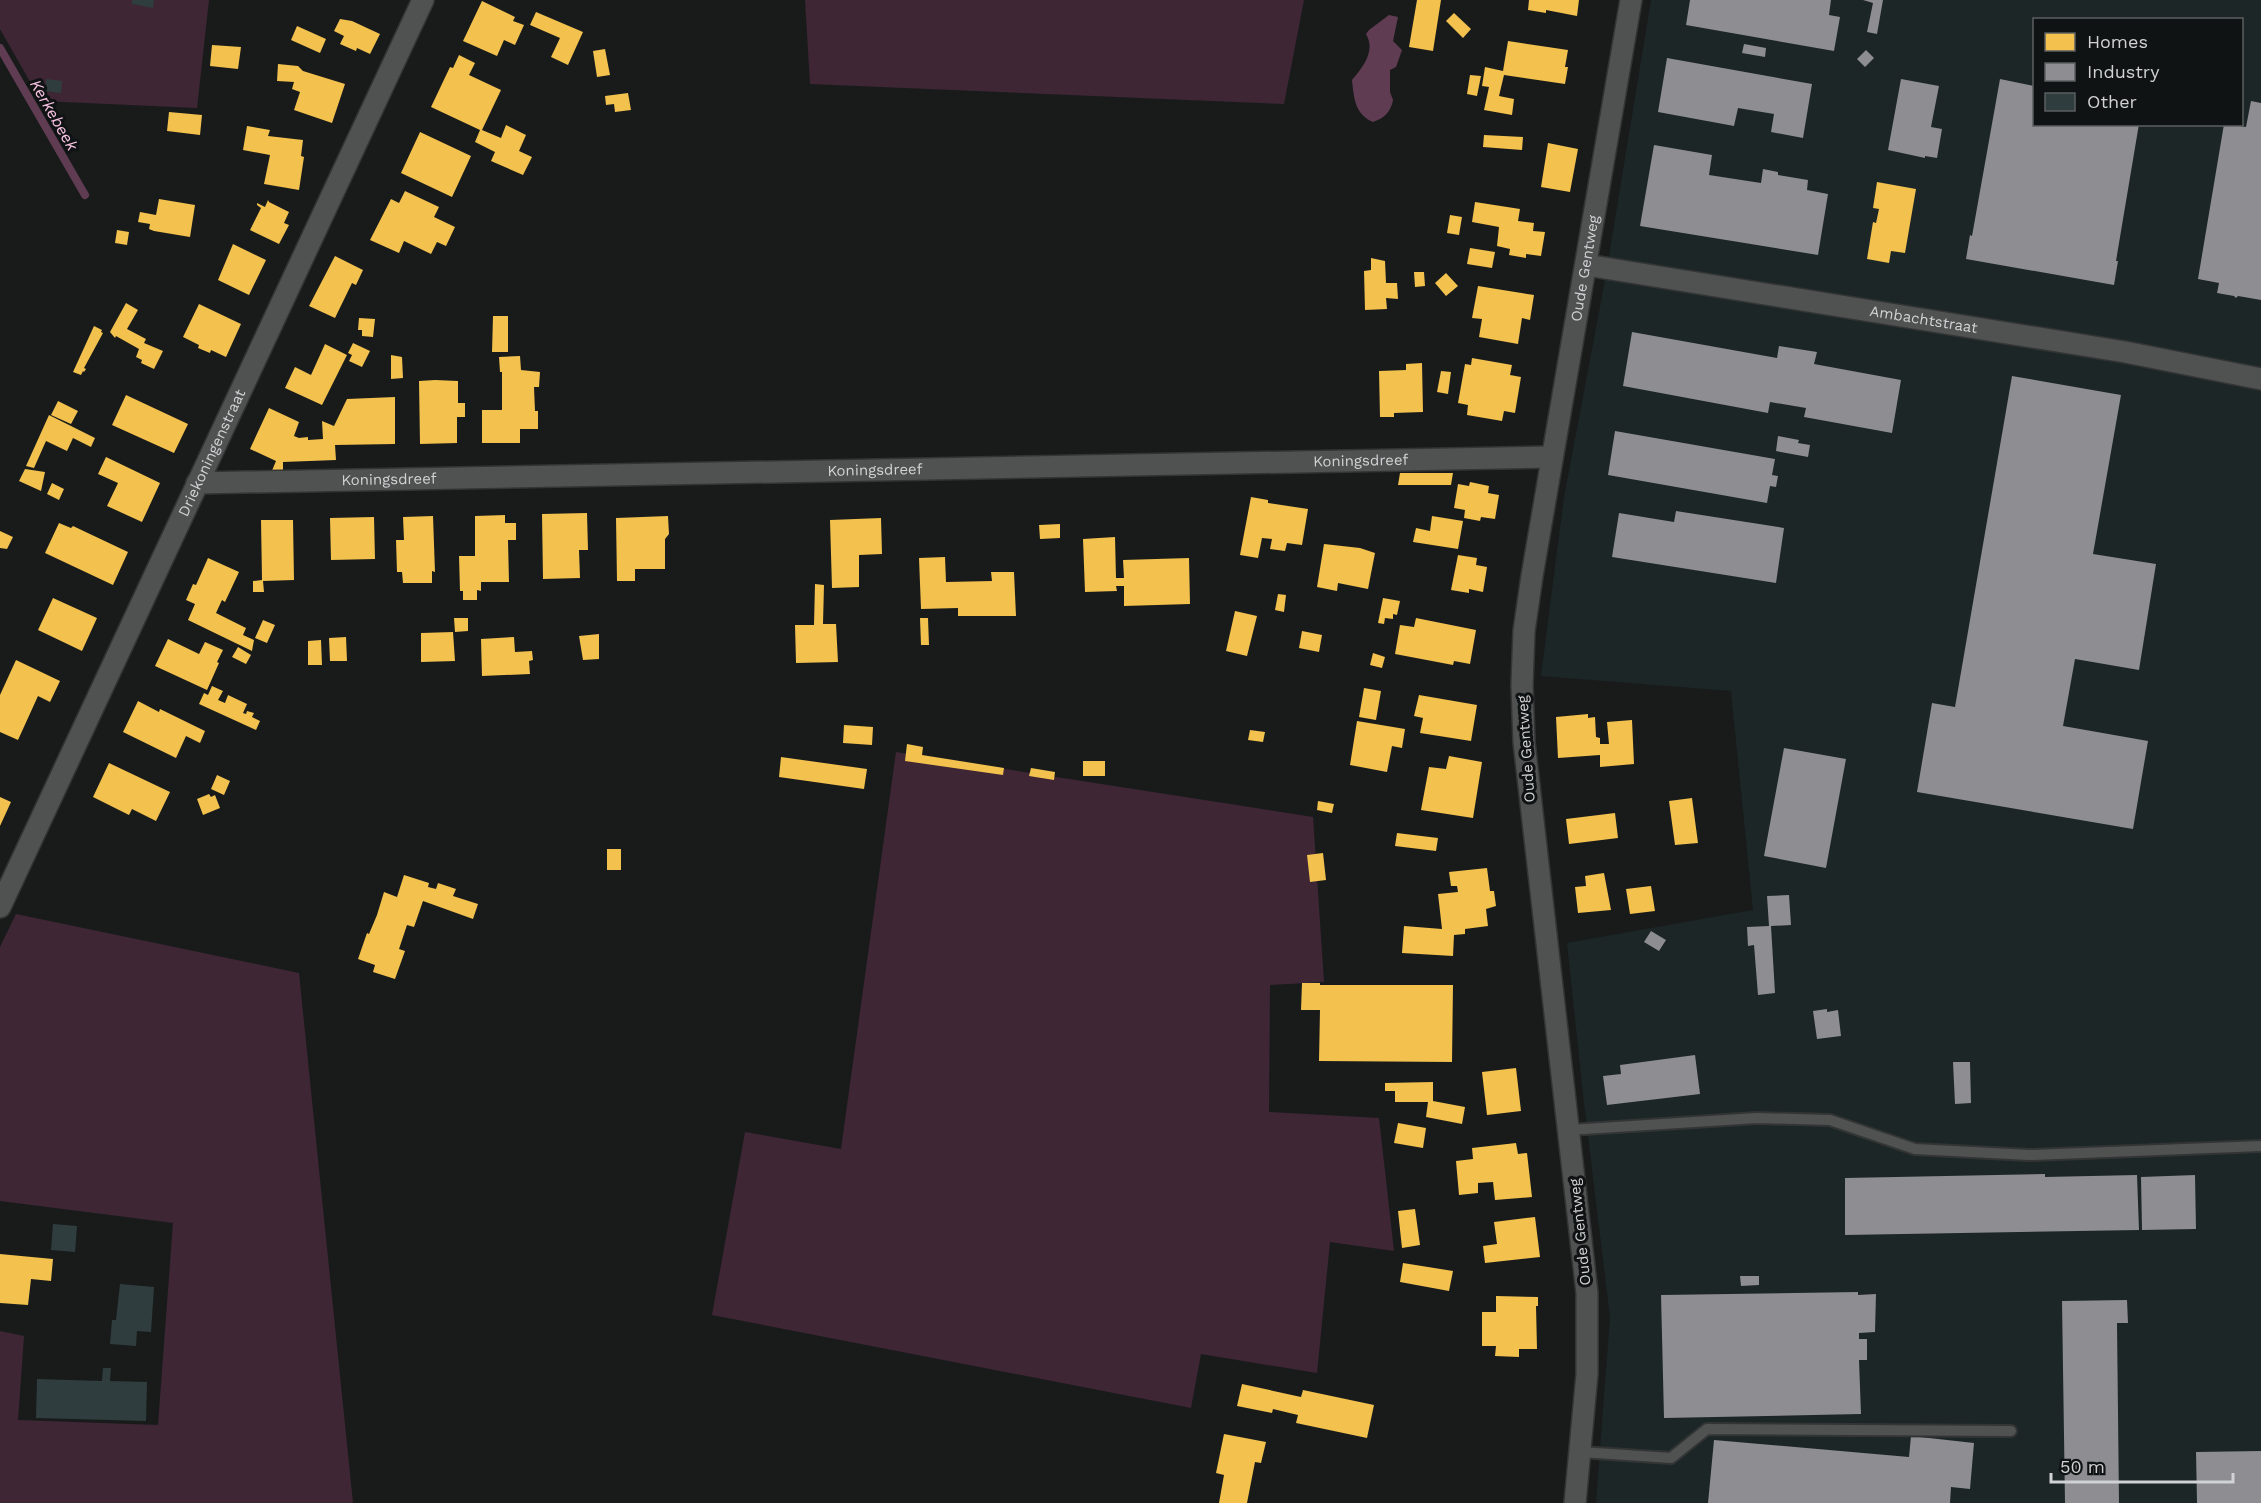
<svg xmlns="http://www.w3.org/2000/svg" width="2261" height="1503" font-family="'Work Sans',sans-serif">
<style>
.built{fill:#1c2627;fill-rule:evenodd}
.green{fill:#3e2635}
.water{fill:#603c53}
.homes{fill:#f2c14e}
.industry{fill:#8d8d92}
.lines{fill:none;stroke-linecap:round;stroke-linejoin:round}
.stream{stroke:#603c53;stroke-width:8}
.building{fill:#2f3d3e}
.service-casing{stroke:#333535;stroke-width:14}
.minor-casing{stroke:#333535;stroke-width:24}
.service{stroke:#505252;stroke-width:10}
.minor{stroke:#505252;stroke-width:21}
.labels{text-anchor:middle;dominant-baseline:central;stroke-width:6;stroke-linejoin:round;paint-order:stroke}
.street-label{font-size:15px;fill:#d0d2d3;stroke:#0f1313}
.water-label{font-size:16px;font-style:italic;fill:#fac3e4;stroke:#0f1313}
</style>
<rect width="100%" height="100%" fill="#191b1b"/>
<path class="built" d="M1651 0H2261V1503H1596L1610 1317 1584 1103 1567 943 1753 910 1731 691 1541 676 1564 497 1604 286ZM2034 20H2242V124H2034Z"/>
<path class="green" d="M0 0H209L197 108 41 101 0 29Z
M805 0H1304L1284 104 810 84Z
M896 752 1313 817 1324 982 1270 985 1269 1112 1379 1118 1394 1251 1330 1242 1317 1373 1201 1354 1191 1408 712 1315 745 1132 841 1149Z
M16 914 299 973 353 1503H0V1331L24 1336 18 1420 158 1425 173 1223 0 1201V947Z"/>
<path class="water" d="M1389 15 1398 17 1393 41 1402 50 1396 67 1390 70V92L1393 100C1391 111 1385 118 1373 122 1355 114 1354 99 1352 80 1363 67 1376 51 1366 34L1369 30Z"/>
<path class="homes" d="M1417 0H1441L1433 51 1409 47Z
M1529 0H1579L1577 16 1546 10V13L1528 10Z
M482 1 515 17 513 21 524 25 515 45 504 40 497 56 463 41Z
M536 12 583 32 568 65 551 57 560 38 530 25Z
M1454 13 1471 29 1463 38 1446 21Z
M340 19 352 21 380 34 370 54 357 48 356 51 340 44 344 36 334 31Z
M297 26 326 39 320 53 291 40Z
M1508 41 1568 50 1565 67H1568L1565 84 1504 75 1499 96 1514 99 1512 115 1484 110 1489 87 1482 86 1485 67 1503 71Z
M212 45 241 47 238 69 210 66Z
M605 49 610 75 597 77 593 51Z
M459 55 475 63 469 75 501 90 482 130 501 138 506 125 526 135 519 151 532 157 523 175 491 161 495 152 475 142 480 130 431 107 450 67 453 68Z
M278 64 298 66 303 71 345 84 332 123 294 110 300 92 292 89 294 82 277 81Z
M1470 75 1481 76 1477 96 1467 94Z
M628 93 631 110 615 112 614 104 606 105 605 96Z
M169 112 202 115 200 135 167 131Z
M247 126 270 130 268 136 303 140 301 156 304 157 299 190 264 184 270 155 243 150Z
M420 132 471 156 452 197 401 173Z
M1484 135 1523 137 1522 150 1483 147Z
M1548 143 1578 149 1570 192 1541 187Z
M1877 182 1916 189 1905 253 1891 251 1889 263 1867 259 1873 222 1876 223 1879 209 1873 208Z
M405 191 439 207 434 217 455 227 446 246 437 242 431 254 404 241 399 253 370 240 391 199 399 203Z
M159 199 195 205 190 237 154 231 149 229 150 224 138 222 140 212 156 215Z
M268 200 269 202 289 212 284 223 289 225 279 244 250 230 261 208 257 205V203L265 207Z
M1475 202 1520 209 1518 221 1534 223 1533 231 1545 232 1541 256 1526 254V258L1509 255 1510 249 1497 246 1499 227 1472 222Z
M1450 215 1462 217 1459 235 1447 233Z
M117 230 129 232 127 245 115 243Z
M233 244 266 260 249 295 218 280Z
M1470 248 1495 252 1492 268 1467 264Z
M335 256 363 270 356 285 352 283 335 318 309 306Z
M1371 258 1385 261 1386 283H1397L1398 299 1386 298 1387 309 1365 310 1364 271 1371 270Z
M1414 272H1424L1425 286 1415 287Z
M1446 273 1458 286 1446 296 1435 283Z
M1478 286 1534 295 1530 320 1522 318 1518 344 1479 337 1482 319 1472 318Z
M126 303 138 310 127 329 146 339 144 343 163 351 154 369 141 363 142 360 136 357 139 349 116 336 115 338 110 332Z
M199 304 241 324 226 357 211 350 210 353 198 348 199 345 183 337Z
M493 316H508V352H492Z
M359 318 375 319 373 337 362 336V330H358Z
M94 326 102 330 101 332 103 333 84 368 86 369 84 372 83 371 81 375 73 372Z
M353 343 370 351 362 367 349 361 352 355 348 353Z
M325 344 347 355 322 405 285 388 295 367 311 375Z
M391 355 402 357 403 378 391 379Z
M520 356 521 370 540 372 539 387H534L535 411H538V429H520V443H482V410H502V372H500L499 357Z
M1472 358 1512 365 1510 375 1521 377 1515 413 1504 411 1502 421 1467 415 1468 405 1458 403 1465 364 1471 365Z
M1422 363 1423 412 1394 413V417H1380L1379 371 1406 370V364Z
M1441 371 1451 372 1448 394 1437 392Z
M435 380 458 381V403H465V417H457V443L420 444 419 381Z
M126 395 188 424 174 453 112 425Z
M395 397V444L335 445 336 460 283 462V472L271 473 276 461 250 449 269 408 299 422 294 436 299 438 308 437V440L323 439 322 421 334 426 347 399Z
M58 401 78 411 71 424 51 415Z
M49 415 95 438 91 447 73 438 67 451 46 441 34 468 26 466Z
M106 457 160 483 142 522 107 506 118 483 98 474Z
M25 469 45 472 41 491 19 481Z
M1400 473H1453L1451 485H1398Z
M1470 482 1489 486 1488 493 1499 495 1495 519 1481 517 1480 521 1464 518 1465 510 1454 508 1458 484 1469 486Z
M52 483 64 489 59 500 47 494Z
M1251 497 1268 500V503L1308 509 1302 545 1287 543 1285 551 1270 549 1272 539 1262 538 1258 558 1240 555Z
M587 513 588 550H579L580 578 543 579 542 514Z
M505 515V523H516V540H508L509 582H481V591L477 590V600H463V591H460L459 556H475V516Z
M433 516 435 572 432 571V583H403L402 572H397L396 540H404L403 517Z
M668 516 669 534 665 539V569H635V581H617L616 518Z
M1432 516 1463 521 1458 549 1413 542 1416 528 1430 531Z
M374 517 375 559 331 560 330 518Z
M881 518 882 554 859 555V587L832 588 830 520Z
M261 520H293L294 580 263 581 264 592H253V581L262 580Z
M59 523 71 528 73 526 128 552 113 585 45 553Z
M1060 524V538L1040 539 1039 525Z
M0 531 13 537 7 549 0 548Z
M1115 537 1116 578H1124L1123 560 1189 558 1190 604 1124 606V586H1116L1117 591 1085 592 1083 539Z
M1324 544 1360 548 1375 553 1368 589 1338 583 1337 591 1317 587Z
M1458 555 1477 558 1476 565 1487 567 1483 592 1469 589V593L1451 590Z
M945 557 946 582 992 581 991 572H1014L1016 616H958V608L921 609 919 558Z
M208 558 239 572 225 602 222 600 216 613 246 628 243 635 254 640 252 651 188 620 195 604 186 600 193 584 196 585Z
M815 584 824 585 823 624H836L838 662 796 663 795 625H814Z
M1278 594 1286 595 1284 612 1275 610Z
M53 598 97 618 82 651 38 630Z
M1383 598 1400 601 1397 615 1393 614V619L1385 618 1384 624 1378 623Z
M1235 611 1257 616 1247 656 1226 651Z
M454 618H468V631L455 632Z
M920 618H928L929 645H921Z
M1416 618 1476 630 1470 664 1454 661 1453 665 1395 654 1400 625 1414 627Z
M263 620 275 625 267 643 255 638Z
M1302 631 1322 635 1319 652 1299 648Z
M453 632 455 661 421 662V633Z
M599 634V659L583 660 579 636Z
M346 637 347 661H330L329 638Z
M514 637 515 652 532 651 533 660 529 661 530 674 482 676 481 639Z
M168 639 199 654 205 642 223 650 217 662 219 663 207 690 155 666Z
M321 640 322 665H308V641Z
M238 647 251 655 246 664 232 657Z
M1373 653 1385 657 1382 668 1370 665Z
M16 660 60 681 50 702 38 696 18 740 0 732V695Z
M212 686 223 691 218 700 225 703 228 695 247 704 243 713 246 714 247 711 254 713 252 717 260 721 256 730 199 704 204 693 208 695Z
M1364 688 1381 691 1376 720 1359 717Z
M1419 695 1477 705 1471 741 1420 733 1423 718 1414 716Z
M138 701 159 712 160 709 205 731 200 743 186 736 176 758 123 732Z
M1588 714V718L1595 717 1596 737 1600 738V744H1609L1607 722 1632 720 1634 764 1600 767V755L1558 758 1556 717Z
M1357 721 1405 729 1402 748 1392 746 1387 772 1350 765Z
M844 725 873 727 872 745 843 743Z
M1250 730 1265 732 1263 742 1248 740Z
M907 744 923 747 922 755 1004 768 1003 775 905 761Z
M1449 756 1482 762 1473 818 1421 810 1429 767 1446 769Z
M781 757 867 769 864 789 779 777Z
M1083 761H1105V776H1083Z
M109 763 170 792 156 821 132 809 129 815 93 797Z
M1031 768 1055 772 1054 780 1029 776Z
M217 775 230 781 224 795 211 789Z
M209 794 211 797 215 795 220 808 203 815 197 799Z
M0 797 11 802 0 826Z
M1692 798 1698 843 1675 845 1669 801Z
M1318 801 1334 804 1332 813 1317 810Z
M1615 813 1618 838 1569 844 1566 819Z
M1397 833 1438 838 1436 851 1395 846Z
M607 849H621V870H607Z
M1323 853 1326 880 1310 882 1307 855Z
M1487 868 1490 891H1494L1496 906 1486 909 1488 926 1465 929V934L1454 935 1453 956 1402 953 1404 926 1442 929 1438 894 1458 892 1457 886H1451L1449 872Z
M1604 873 1611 910 1578 913 1575 887 1586 886 1585 876Z
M404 875 429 883 428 887 436 889 438 883 456 889 453 896 478 904 473 919 423 901 414 927 407 925 399 949 405 951 395 979 373 972 375 965 358 959 367 933 369 934 377 915 384 892 397 897Z
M1651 886 1655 911 1630 914 1626 889Z
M1302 983H1320V985H1453L1452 1062 1319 1061 1320 1010H1301Z
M1516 1068 1521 1111 1487 1115 1482 1072Z
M1433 1082V1101L1465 1107 1462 1124 1426 1117 1428 1102H1395V1091H1385V1083Z
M1398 1123 1426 1128 1423 1148 1394 1143Z
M1516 1143 1518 1154 1527 1153 1532 1197 1495 1200 1493 1182 1478 1183V1193L1459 1195 1456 1161 1473 1159 1472 1148Z
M1415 1209 1420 1245 1402 1248 1398 1211Z
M1535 1217 1540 1257 1485 1263 1483 1246 1497 1244 1494 1222Z
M0 1254 53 1259 51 1281 31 1279 28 1305 0 1303Z
M1403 1263 1453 1271 1449 1291 1400 1282Z
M1496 1296 1538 1297V1306H1536L1537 1349H1519V1357L1495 1356 1496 1346H1482V1312H1496Z
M1242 1384 1301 1397 1303 1390 1374 1405 1367 1438 1296 1423 1298 1415 1273 1409 1272 1413 1237 1406Z
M1224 1434 1266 1442 1261 1463 1255 1462 1247 1503H1219L1224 1475 1216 1473Z"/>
<path class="industry" d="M1690 0H1831L1829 15 1840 17 1834 51 1686 25Z
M1863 0H1883L1877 34 1867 32 1873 3Z
M1744 44 1766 48 1765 57 1742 53Z
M1866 50 1874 58 1865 67 1857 59Z
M1667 58 1812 84 1803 138 1771 132 1774 114 1738 108 1734 126 1658 112Z
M1901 79 1939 86 1931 127 1942 129 1937 158 1925 156V158L1888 150Z
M2000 79 2034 86V124H2139L2116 261H2118L2114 285 1966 259 1970 235 1972 236Z
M2251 101 2261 103V300L2238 296 2236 298 2234 296 2217 293 2219 283 2198 279 2224 124 2246 127Z
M1654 145 1712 155 1709 175 1761 183 1763 169 1778 172V175L1808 180 1807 190 1828 194 1818 255 1640 226Z
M1632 332 1777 358 1779 346 1817 352 1814 364 1901 380 1892 433 1804 417 1806 408 1770 402 1768 413 1623 386Z
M2012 376 2121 395 2093 554 2156 564 2139 670 2075 659 2063 726 2148 741 2133 829 1917 792 1932 703 1955 707Z
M1615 431 1775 459 1772 475 1778 476 1776 487 1770 486 1767 503 1608 475Z
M1778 436 1799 440 1798 443 1810 445 1808 457 1776 451Z
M1676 511 1784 528 1776 583 1612 557 1619 513 1674 522Z
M1784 748 1846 759 1826 868 1764 856Z
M1789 895 1791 925 1771 926 1775 993 1758 995 1754 945 1748 946 1747 927 1769 926 1767 896Z
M1651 931 1666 940 1659 951 1644 942Z
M1827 1009V1012L1838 1010 1841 1036 1817 1039 1813 1011Z
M1695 1055 1700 1094 1607 1105 1603 1076 1621 1074 1620 1065Z
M1953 1062H1970L1971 1103 1955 1104Z
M2045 1174V1177L2137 1175 2139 1230 1845 1235V1178Z
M2195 1175 2196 1229 2142 1230 2141 1177Z
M1740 1276H1759V1285L1741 1286Z
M1858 1292V1295L1876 1294 1875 1332 1859 1333V1339H1867V1360H1859L1861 1414 1664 1418 1661 1295Z
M2127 1300 2128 1323H2117L2119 1503H2065L2062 1301Z
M1911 1436 1974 1443 1970 1489 1951 1487 1950 1503H1708L1714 1440 1909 1457Z
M2261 1451V1503H2197L2196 1452Z"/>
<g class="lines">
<path class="stream" d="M0 48 85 195"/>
</g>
<path class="building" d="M132 0H154L153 8 132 4Z
M46 79 62 81 61 93 45 91Z
M53 1224 77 1226 75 1252 51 1250Z
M120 1284 154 1287 151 1332 137 1331 136 1346 110 1344 112 1320H116Z
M103 1368H111L110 1381 147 1382 146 1421 36 1418 37 1379 102 1381Z"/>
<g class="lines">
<defs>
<path id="service" d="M1569 1130 1757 1118 1830 1120 1915 1149 2029 1155 2261 1146
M1580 1452 1671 1458 1707 1429 2011 1431"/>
<g id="minor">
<path id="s1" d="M1586 265 2125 352 2261 379"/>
<path id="s2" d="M197 483 1551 457"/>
<path id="s3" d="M0 907 423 0"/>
<path id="s4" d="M1575 1503 1587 1374V1293L1524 742 1522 685 1524 631 1532 576 1631 0"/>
</g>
</defs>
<use href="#service" class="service-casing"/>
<use href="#minor" class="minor-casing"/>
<use href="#service" class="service"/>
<use href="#minor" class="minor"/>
</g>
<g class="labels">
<g class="street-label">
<text stroke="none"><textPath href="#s4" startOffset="1244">Oude Gentweg</textPath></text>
<text stroke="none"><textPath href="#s1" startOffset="342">Ambachtstraat</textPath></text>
<text stroke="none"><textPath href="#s3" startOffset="501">Driekoningenstraat</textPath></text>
<text stroke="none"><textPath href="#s2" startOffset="1164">Koningsdreef</textPath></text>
<text stroke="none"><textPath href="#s2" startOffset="678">Koningsdreef</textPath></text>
<text stroke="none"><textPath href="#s2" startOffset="192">Koningsdreef</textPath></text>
<text transform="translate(1526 749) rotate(-94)">Oude Gentweg</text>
<text transform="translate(1580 1232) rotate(-96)">Oude Gentweg</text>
</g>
<g class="water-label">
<text transform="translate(54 115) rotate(60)">Kerkebeek</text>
</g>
</g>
<rect x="2033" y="18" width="210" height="108" fill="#0f1313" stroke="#5c5f60" stroke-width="1.5"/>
<rect x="2045" y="33" width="30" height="18" fill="#f2c14e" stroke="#5c5f60" stroke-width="1.5"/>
<text x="2087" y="48" font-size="18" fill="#d0d2d3">Homes</text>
<rect x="2045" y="63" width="30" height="18" fill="#8d8d92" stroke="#5c5f60" stroke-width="1.5"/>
<text x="2087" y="78" font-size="18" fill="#d0d2d3">Industry</text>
<rect x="2045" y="93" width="30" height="18" fill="#2f3d3e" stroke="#5c5f60" stroke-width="1.5"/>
<text x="2087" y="108" font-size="18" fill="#d0d2d3">Other</text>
<path d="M2051 1473v9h182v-9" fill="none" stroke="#d0d2d3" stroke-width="3"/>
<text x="2060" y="1473" font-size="18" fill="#d0d2d3" stroke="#0f1313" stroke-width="4.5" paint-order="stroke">50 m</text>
</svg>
